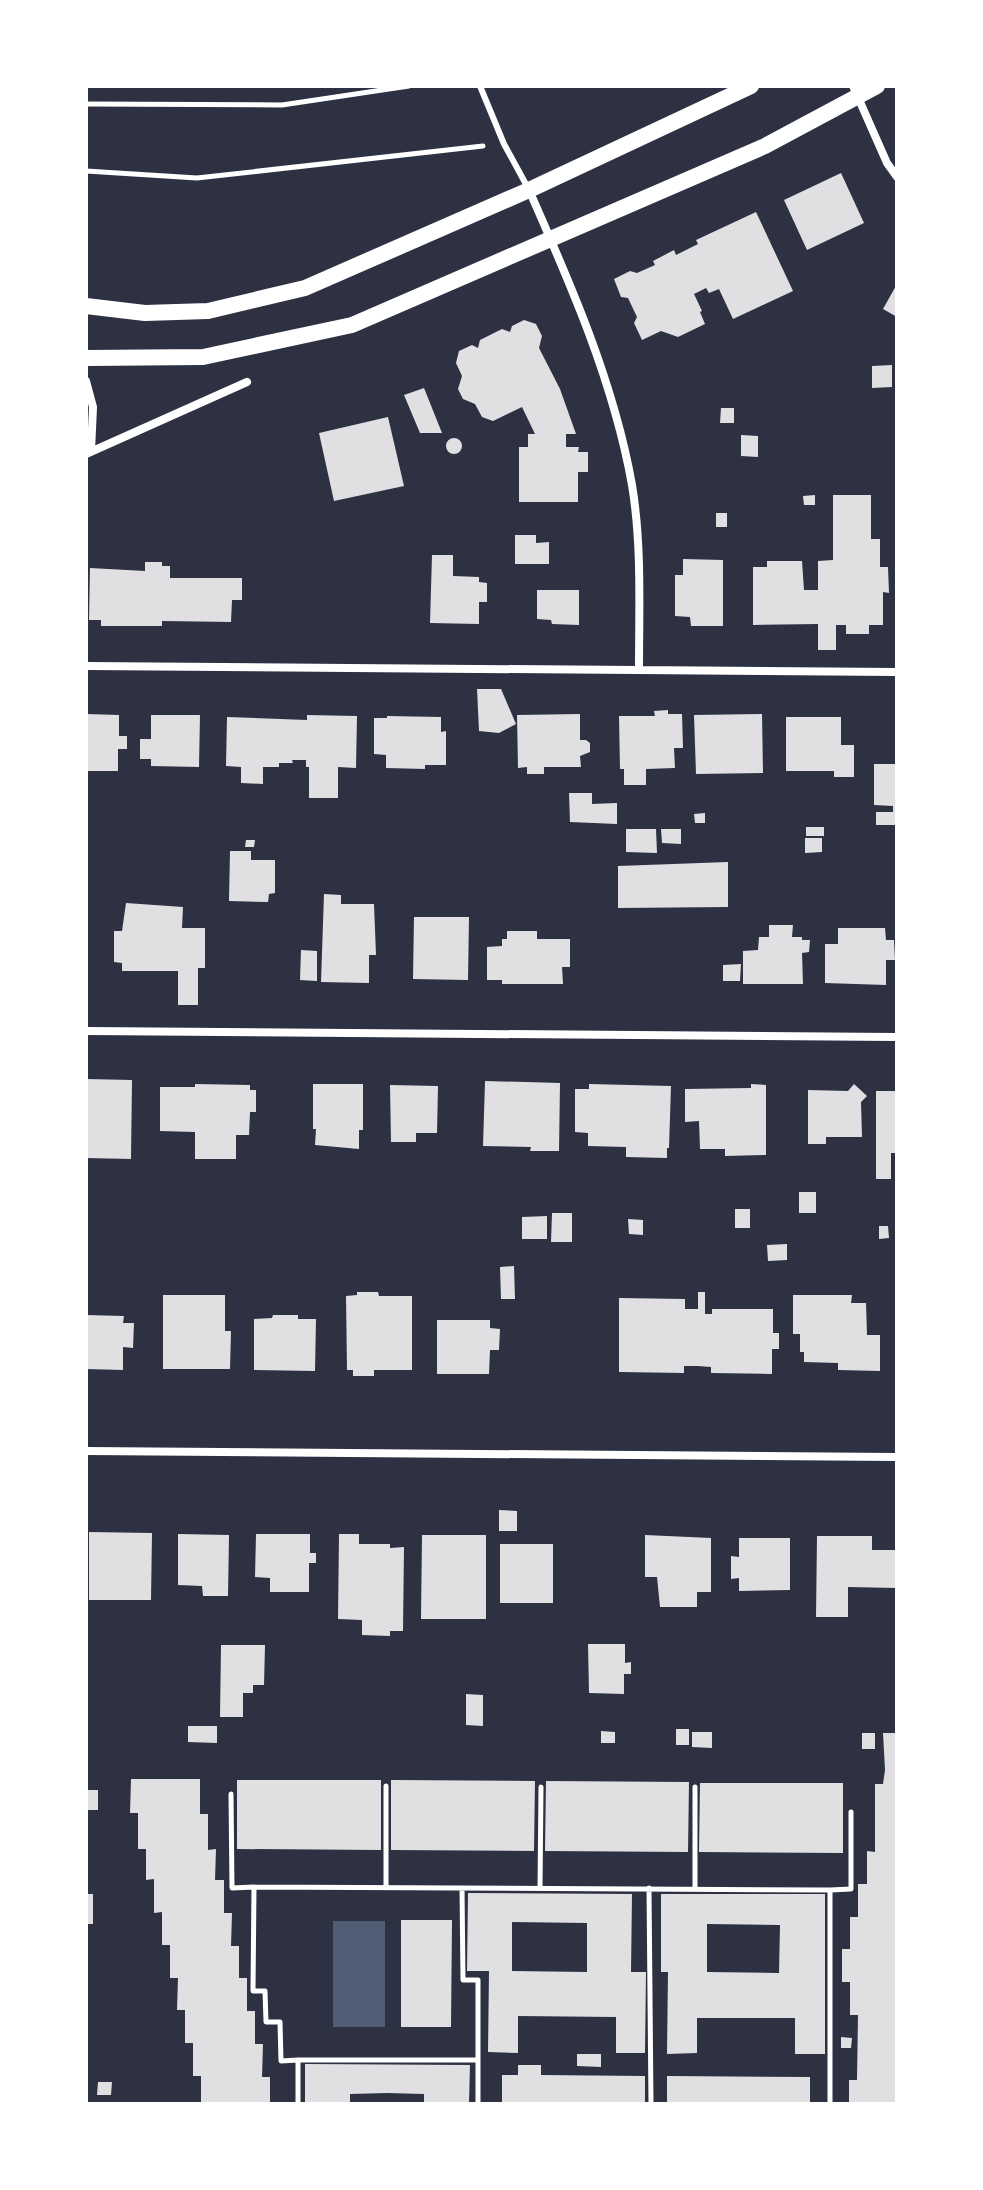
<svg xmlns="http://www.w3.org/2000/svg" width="983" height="2190" font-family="'Nunito Sans',sans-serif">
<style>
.water{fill:#4f5d75}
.building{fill:#e0e0e3;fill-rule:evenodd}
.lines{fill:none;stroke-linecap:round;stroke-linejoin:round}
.path{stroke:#fff;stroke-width:5}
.service{stroke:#fff;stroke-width:6}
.minor{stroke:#fff;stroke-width:8}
.secondary{stroke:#fff;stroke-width:16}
</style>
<rect width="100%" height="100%" fill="#2d3142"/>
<path class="water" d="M333 1921H385V2027H333Z"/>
<path class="building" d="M841 173 864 223 807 250 784 200Z
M756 212 793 291 733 319 719 289 709 293 706 288 694 294 702 311 700 312 705 324 678 337 661 331 642 340 634 323 637 317 628 298 621 297 614 279 630 271 637 273 655 265 653 261 674 250 676 255 698 244 696 240Z
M897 284V317L883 309Z
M524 320 536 324 542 336 539 348 560 389 576 434H566V447H579L578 452H588V472H578V502H519V447H528V434H535L522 407 493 421 482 417 475 404 463 399 458 389 462 376 456 363 459 351 472 345 478 348 480 340 502 329 510 332 512 326Z
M892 365V387L872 388V366Z
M424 388 442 433H420L404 395Z
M721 408H734V423H720Z
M388 417 404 486 334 501 319 433Z
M741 435 758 436V457L741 456Z
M446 446a8 8 0 1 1 16 0a8 8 0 1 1-16 0Z
M815 495V505H804L803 496Z
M833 495H871V539H880V567H888L889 593 883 592V625H869V634H846V625H836V650H818V624L753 625V567H767V561H802L804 590H818V561L833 560Z
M716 513H727V527H716Z
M515 535H536V543L549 542V564H515Z
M432 555H453V576L479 577V582L487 583V602H479V624L430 623Z
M683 559 723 560V626H691L690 617 675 616V575H683Z
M145 562H162V566H170V578H242V600H232L231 622 162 621V626H101V620H89L90 568 145 571Z
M537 590H579V625L552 624 551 620 537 619Z
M477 689H501L516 724 499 733 479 731Z
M668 710V714H682L683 748H674L675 768 646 769V785H624V769H620L619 716H655L654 711Z
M86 714 119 715V736H127V749H118V771H86Z
M580 714V740H586L590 743V752L580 756 581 767H544V774H527V767L518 768 517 715Z
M762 714 763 773 696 774 694 715Z
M151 715H200L199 767 151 766V759H140V739H151Z
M307 715 357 716 356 768 338 767V798H309V767H306V760H292L293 763H279V767H263V784L241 783V767L226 766 227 717 307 720Z
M387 716 441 717V732L446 731V765H425V769L386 768V755L374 754V718H387Z
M786 717H841V745H854V777H834V771H786Z
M874 764H897V825H876V812H893V806L874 805Z
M569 793H592V804L617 803V824L570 822Z
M705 813V823H695L694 814Z
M806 827H824V836H806Z
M626 829H656L657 853 626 852Z
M661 829H681V844L662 843Z
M805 838H822V852L805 853Z
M246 840H255L254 847H245Z
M230 851H251V860H275V893L269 894 268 902 229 901Z
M728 862V907L618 908V866Z
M324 894 341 895V904H374L376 955H369V983L321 982Z
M126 903 183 907 182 928H205V968H198V1005H178V971H122V963L114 962V931H122Z
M414 917H469L468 980 413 979Z
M769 925H793L792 937H802V940H810L809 952 802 953 803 984H743V951L758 950 759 937H769Z
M838 928H885L886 940H894L895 960H886V985L825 983V944H838Z
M507 931H537V939H570V967H562L563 984H502V980H487V947L502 946V939H507Z
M301 950 317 951V981L300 980Z
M741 964 740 981H723V965Z
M86 1079 132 1080 131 1159 86 1158Z
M485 1081 560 1083 559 1151H530L531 1147 483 1146Z
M195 1084 250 1085V1090H256V1112H250L249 1135H236V1159H195V1132L160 1131V1087H195Z
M313 1084H363V1130H359V1149L315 1145 316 1129H313Z
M589 1084 671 1086 669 1148H667V1158L626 1157V1147L588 1146V1133L575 1132V1089H589Z
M751 1084 766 1085V1155L725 1156V1149H700L699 1121 685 1122V1089L751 1088Z
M854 1084 867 1096 861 1102 862 1137H826V1144H808V1090L848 1091Z
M390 1085 438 1086 437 1133H416V1142H391Z
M876 1091H897V1153H891V1179H876Z
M799 1192H816V1213H799Z
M735 1209H750V1228H735Z
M552 1213H572V1242H551Z
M547 1216V1239H522V1217Z
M628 1219 643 1220V1235L629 1234Z
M879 1226H888L889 1238 879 1239Z
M787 1244V1260L768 1261 767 1245Z
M514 1266 515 1299H501L500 1267Z
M357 1292H378L379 1296H412V1370H374V1376H353V1370H347L346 1296 357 1295Z
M698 1292H705V1314H712V1309H773V1333H779V1349H772V1374L711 1373V1367L698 1366H684V1373L619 1372V1298L685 1299V1309H698Z
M163 1295H225V1331H231L230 1369H163Z
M793 1295H852L851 1303H866L867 1335H880V1371L838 1370V1363L804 1362V1352H800V1334H793Z
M86 1315 124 1316 123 1323H134L133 1348 123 1347V1370L86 1369Z
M273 1315H298V1319H316L315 1371 254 1370V1319L272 1318Z
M437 1320H490V1328L500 1329 499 1350H490L489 1374H437Z
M499 1510 517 1511V1531H499Z
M89 1532 152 1533 151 1600H89Z
M178 1534 229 1535 228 1596H203L202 1586 178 1585Z
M256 1534H310V1553H316V1563H309V1592H270V1578L255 1577Z
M339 1534H359V1544H390V1548L404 1547 403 1631H390V1636L362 1635V1620L338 1619Z
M422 1535H486V1619H421Z
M645 1535 711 1538V1592H697V1607H660L657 1577H645Z
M817 1536H872V1550H897V1588L848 1587V1617H816Z
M739 1538H790V1590L739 1591V1578L731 1579V1556L739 1557Z
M500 1544H553V1603H500Z
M588 1644H625V1663L631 1662V1674H624V1694L589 1693Z
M221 1645H265L264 1685H253V1693H243V1717H220Z
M466 1694 483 1695V1726L466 1725Z
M188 1726H217V1743L188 1742Z
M676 1729H689V1745H676Z
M601 1731 615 1732V1743H601Z
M692 1732H712V1748L692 1747Z
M862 1733H875V1749H862Z
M883 1733H897V2104H849V2080H857L858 2015H850V1982H842V1949H850V1917H858V1884H867V1851L875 1852V1784H883L885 1770Z
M131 1779H200V1814H208V1850L216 1849 215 1880H224V1913H232L231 1946H239V1978H247V2011H255V2044H263L262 2077H270V2104H201V2076H193V2043H185V2010H177L178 1978H170V1945H162V1912L154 1913V1879L146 1880V1849H138V1813H130Z
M237 1780H381V1850L237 1849Z
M391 1780 535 1781 534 1851 391 1850Z
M546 1781 689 1782 688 1852 545 1851Z
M700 1783H843V1853L699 1852Z
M86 1790H98V1810H86Z
M468 1893 632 1894 631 1972H646L645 2053H616V2017L518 2016V2053L488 2052 489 1971H467ZM512 1922 587 1923V1972L512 1971Z
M86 1894H93V1924H86Z
M661 1894H825V2054H795V2018H697V2053L667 2054 668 1972H661ZM707 1924 780 1925 779 1973 707 1972Z
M401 1920H452L451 2027H401Z
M841 2037 852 2038 851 2048H841Z
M577 2054H601V2067L577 2066Z
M305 2064 470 2065 469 2104H424V2094L387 2093 350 2094V2104H305Z
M518 2065H541V2075L645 2076V2104H502V2075H518Z
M667 2076 810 2077V2104H667Z
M98 2082H112L111 2095H97Z"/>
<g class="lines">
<path class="path" d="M86 104 282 105 409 86
M86 171 197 178 483 146
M386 1786V1887
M695 1787V1889
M231 1794 232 1888 254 1887 253 1991H265L266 2022H280L281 2061 298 2060V2104
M254 1887 830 1890
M462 1888 463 1980H478V2104
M540 1888 541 1787
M649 1888 651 2104
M298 2060H478
M830 2104V1890L851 1889V1812"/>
<path class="service" d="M480 86 504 144 528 188"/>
<path class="minor" d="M853 86 887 163 897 177
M529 190C571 285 614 383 632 485 642 545 639 608 639 669
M86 381 93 407 91 451
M86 454 247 382
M86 666 897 672
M86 1031 897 1037
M86 1451 897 1457"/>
<path class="secondary" d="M86 306 145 313 208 311 305 288 529 190 751 86
M86 358 203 357 352 325 765 146 877 86"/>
</g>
<rect width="983" height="2190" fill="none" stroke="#ffffff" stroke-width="176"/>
</svg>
